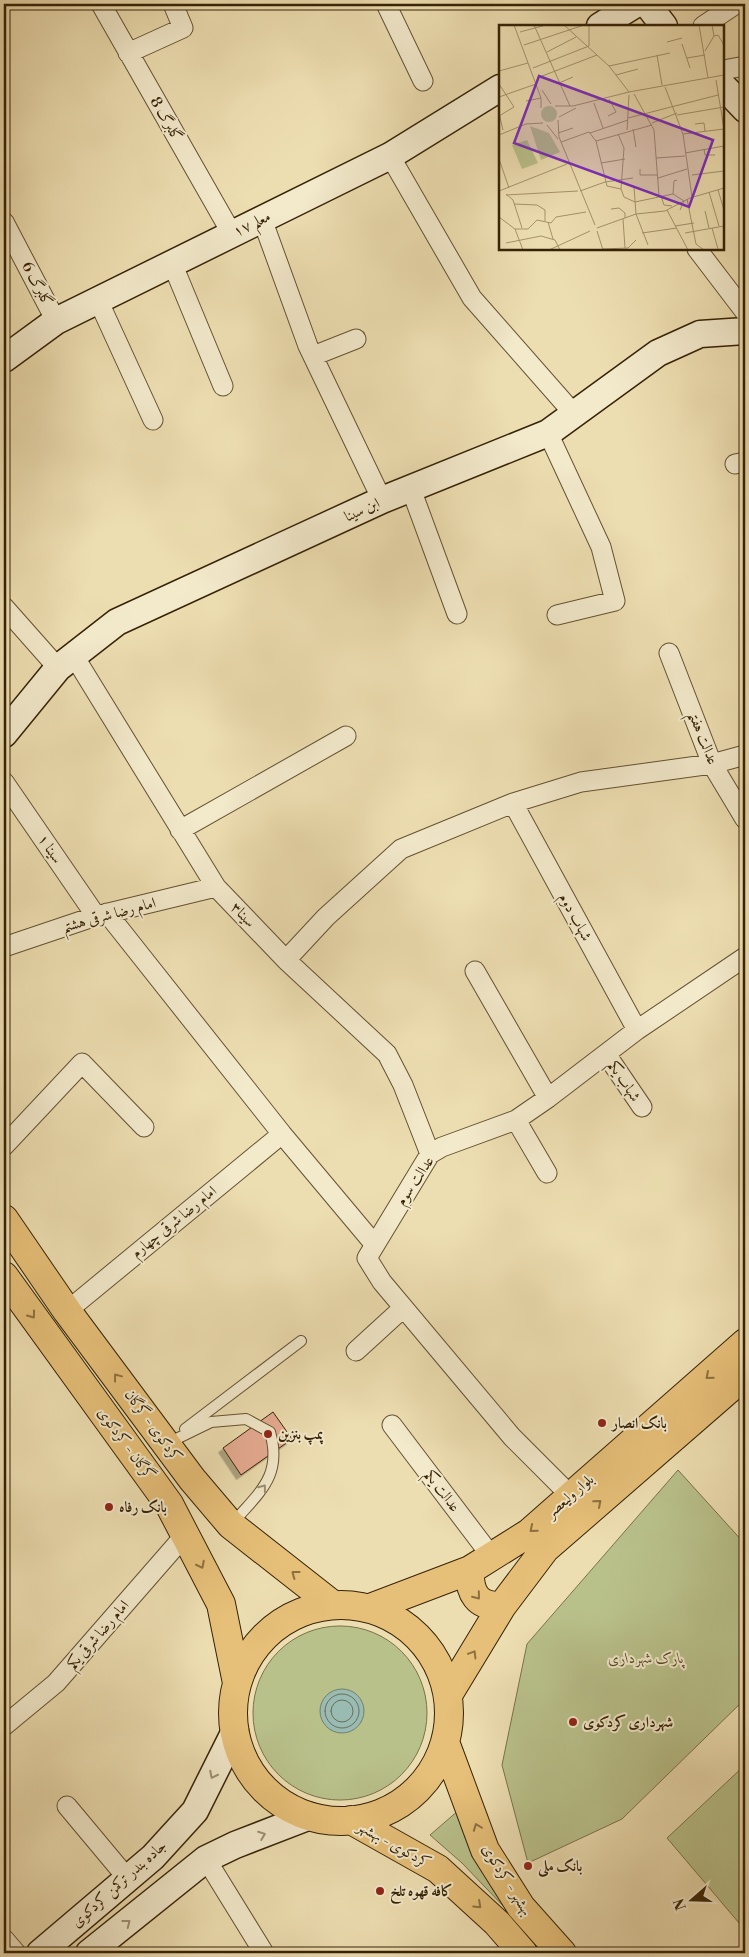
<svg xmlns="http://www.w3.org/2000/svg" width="749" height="1957" font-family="'Libre Bodoni',Amiri,serif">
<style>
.green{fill:#b9c18b;stroke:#787249}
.water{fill:#9abbb2;stroke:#727e6e}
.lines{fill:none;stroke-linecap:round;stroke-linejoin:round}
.shore{stroke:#686e5c;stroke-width:1}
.building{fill:#e7ac93;stroke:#362207;filter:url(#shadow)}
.lane-casing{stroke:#645132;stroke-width:12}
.street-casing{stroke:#645132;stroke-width:21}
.secondary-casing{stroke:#362207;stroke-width:29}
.primary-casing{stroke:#362207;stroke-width:30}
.highway-casing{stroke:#362207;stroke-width:30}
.lane{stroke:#f3eacc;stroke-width:10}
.street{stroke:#f3eacc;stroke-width:19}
.secondary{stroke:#f3eacc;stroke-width:26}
.primary{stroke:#e6bf78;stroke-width:28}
.highway{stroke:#e6bf78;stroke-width:28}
.oneway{stroke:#8e7040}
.oneway2{stroke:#9e9073}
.poi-dot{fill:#8f2418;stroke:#f3eacc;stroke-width:2}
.labels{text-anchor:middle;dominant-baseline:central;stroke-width:4;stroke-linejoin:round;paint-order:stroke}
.street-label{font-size:15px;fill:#362207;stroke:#f3eacc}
.poi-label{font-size:15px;font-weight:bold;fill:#362207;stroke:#f3eacc;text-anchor:start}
.park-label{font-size:15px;font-style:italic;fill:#574a28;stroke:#f3eacc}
.inset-road{fill:none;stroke:#a4936d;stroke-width:1}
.view{fill:#7b2cbf;fill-opacity:0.15;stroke:#7b2cbf;stroke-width:2.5}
.inset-edge{fill:none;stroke:#362207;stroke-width:2.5}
</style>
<defs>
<filter id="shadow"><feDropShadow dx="-4.5" dy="4.5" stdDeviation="0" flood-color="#0004"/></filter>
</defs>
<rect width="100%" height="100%" fill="#eddeb1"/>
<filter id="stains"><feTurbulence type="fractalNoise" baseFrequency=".004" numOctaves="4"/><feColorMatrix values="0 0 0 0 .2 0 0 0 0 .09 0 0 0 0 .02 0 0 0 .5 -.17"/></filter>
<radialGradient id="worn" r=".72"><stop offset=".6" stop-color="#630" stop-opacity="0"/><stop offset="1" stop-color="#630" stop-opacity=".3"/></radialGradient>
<path class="green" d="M678 1470 745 1544V1699L622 1819 528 1863 502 1765 527 1644Z
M253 1713a87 87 0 1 1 174 0a87 87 0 1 1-174 0Z
M745 1765V1930L667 1838Z
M459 1810 507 1910 462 1863 430 1835Z"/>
<path class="water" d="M320 1711a22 22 0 1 1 44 0a22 22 0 1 1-44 0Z"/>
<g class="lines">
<path class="shore" d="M325 1711a17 17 0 1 1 34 0a17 17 0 1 1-34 0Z
M331 1711a11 11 0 1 1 22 0a11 11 0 1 1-22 0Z"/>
</g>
<path class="building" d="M273 1412 292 1439 241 1475 223 1448Z"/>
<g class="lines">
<defs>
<path id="lane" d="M185 1429 301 1341
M168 1443 211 1422 246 1419 270 1432C283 1477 258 1493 232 1524"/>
<path id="street" d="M101 4 232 234
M386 4 423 81
M703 26 736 4
M128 53 183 28 173 4
M723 70 745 66
M390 156 472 298 574 414
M262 219 308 346 382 500
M4 222 56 321
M697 249 745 312
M172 263 223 386
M98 300 153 420
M313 356 356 339
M548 433 601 547 615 601 557 615
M735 464 745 462
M411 489 457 614
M4 607 58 668
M669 653 712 764 745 819
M74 656 216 887 286 960 387 1054 403 1085 430 1154
M4 782 96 916
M513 803 637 1030
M180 830 346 736
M107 913 282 1134 375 1245
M4 947 96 916 216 887
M286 960 326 917 401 849 513 803 581 782 712 764 745 755
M475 971 548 1098
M606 1054 642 1107
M516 1120 547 1173
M4 1146 82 1063 144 1127
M67 1311 282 1134
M356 1351 403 1308
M392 1425 492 1557
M571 1496 512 1437 382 1282 367 1258 430 1154 442 1147 516 1120 548 1098 637 1030 745 957
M4 1726 56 1683 185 1535
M67 1806 128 1879
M206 1859 264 1953
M4 1939 16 1953"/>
<path id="secondary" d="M647 4 664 26
M600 26 636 4
M723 86 745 109
M4 359 56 321 390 156 500 88
M4 734 58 668 117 622 382 500 548 433 658 353 700 334 745 331
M40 1953 153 1857 195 1811 235 1731
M89 1953 206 1859 235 1845 310 1816"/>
<path id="primary" d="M470 1570C469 1593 477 1607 502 1606
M370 1608 470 1570 529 1533 745 1343
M448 1695 502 1606 545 1549 745 1375"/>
<path id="highway" d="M4 1219 67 1311 192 1479 231 1525 333 1605
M4 1276 169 1504 221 1604 237 1683
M233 1713a108 108 0 1 1 216 0a108 108 0 1 1-216 0Z
M445 1742 485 1850 521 1907 562 1953
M351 1820 438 1869 497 1923 523 1953"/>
</defs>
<use href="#lane" class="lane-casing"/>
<use href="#street" class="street-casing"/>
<use href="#secondary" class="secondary-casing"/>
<use href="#primary" class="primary-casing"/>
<use href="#highway" class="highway-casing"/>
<use href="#lane" class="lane"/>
<use href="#street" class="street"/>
<use href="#secondary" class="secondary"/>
<use href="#primary" class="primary"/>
<use href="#highway" class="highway"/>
</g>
<defs><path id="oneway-chevron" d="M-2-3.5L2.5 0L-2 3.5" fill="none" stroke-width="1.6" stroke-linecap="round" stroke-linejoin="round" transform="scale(1.25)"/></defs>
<g class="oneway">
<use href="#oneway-chevron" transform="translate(32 1315) rotate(54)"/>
<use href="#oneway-chevron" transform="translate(709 1376) rotate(139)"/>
<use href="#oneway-chevron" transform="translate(117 1377) rotate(-127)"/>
<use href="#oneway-chevron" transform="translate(598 1503) rotate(-41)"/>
<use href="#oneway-chevron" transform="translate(533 1529) rotate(140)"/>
<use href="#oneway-chevron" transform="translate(201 1565) rotate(63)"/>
<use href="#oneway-chevron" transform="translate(295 1574) rotate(-143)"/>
<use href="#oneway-chevron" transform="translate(477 1596) rotate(51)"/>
<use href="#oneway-chevron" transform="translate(473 1654) rotate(-59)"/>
<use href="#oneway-chevron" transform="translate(477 1827) rotate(-111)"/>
<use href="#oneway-chevron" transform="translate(478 1905) rotate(43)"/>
</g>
<g class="oneway2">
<use href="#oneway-chevron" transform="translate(263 1488) rotate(-52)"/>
<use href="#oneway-chevron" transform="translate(213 1775) rotate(117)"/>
<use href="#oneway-chevron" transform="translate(262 1835) rotate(-21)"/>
<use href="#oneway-chevron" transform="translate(127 1923) rotate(-38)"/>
</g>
<g class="poi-dot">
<circle cx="602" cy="1423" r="5"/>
<circle cx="268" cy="1434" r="5"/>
<circle cx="109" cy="1507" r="5"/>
<circle cx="573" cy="1722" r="5"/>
<circle cx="528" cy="1866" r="5"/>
<circle cx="380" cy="1891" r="5"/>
</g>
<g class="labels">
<g class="street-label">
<text transform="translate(166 119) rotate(60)">گلبرگ 8</text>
<text transform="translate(252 224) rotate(-26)">معلم ۱۷</text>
<text transform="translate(37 284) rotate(62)">گلبرگ 6</text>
<text transform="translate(362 510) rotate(-25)">ابن سینا</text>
<text transform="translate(703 738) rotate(68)">عدالت هفتم</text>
<text transform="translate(50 849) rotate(56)">سینا ۱</text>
<text transform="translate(109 915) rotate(-15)">امام رضا شرقی هشتم</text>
<text transform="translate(243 915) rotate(46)">سینا۳</text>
<text transform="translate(575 917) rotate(61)">شهاب دوم</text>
<text transform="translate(624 1081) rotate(56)">شهاب یکم</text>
<text transform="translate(415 1181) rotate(-56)">عدالت سوم</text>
<text transform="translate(174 1222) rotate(-39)">امام رضا شرقی چهارم</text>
<text transform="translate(153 1426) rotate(54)">کردکوی - گرگان</text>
<text transform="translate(126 1444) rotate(54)">گرگان - کردکوی</text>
<text transform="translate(442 1491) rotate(53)">عدالت یکم</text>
<text transform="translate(570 1496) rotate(-41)">بلوار ولیعصر</text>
<text transform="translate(98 1635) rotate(-49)">امام رضا شرقی یکم</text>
<text transform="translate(394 1845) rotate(29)">کردکوی - بهشهر</text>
<text transform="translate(507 1880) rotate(58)">بهشهر - کردکوی</text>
<text transform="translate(119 1884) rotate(-42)">جاده بندر ترکمن کردکوی</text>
</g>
<g class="poi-label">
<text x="612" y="1423">بانک انصار</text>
<text x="278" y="1434">پمپ بنزین</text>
<text x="119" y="1507">بانک رفاه</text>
<text x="583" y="1722">شهرداری کردکوی</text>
<text x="538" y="1866">بانک ملی</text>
<text x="390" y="1891">کافه قهوه تلخ</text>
</g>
<g class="park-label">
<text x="646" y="1658">پارک شهرداری</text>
</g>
</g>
<g transform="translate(499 25)">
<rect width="225" height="225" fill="#eddeb1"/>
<path d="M42 89a8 8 0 1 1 16 0a8 8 0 1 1-16 0ZM31 101 50 108 61 127 42 135ZM28 115 39 138 23 144 13 120Z" fill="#b9c18b"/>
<path class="inset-road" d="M15 0 42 73V83M35 0 71 81M65 0 110 41 130 67M200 0 209 53M21 7 47 0M215 11 219 10 225 20M168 17 183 13M183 19 191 43M25 20 85 0M206 26 215 11 213 0M48 27 77 12M158 30 163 60M188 33 206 30M110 41 171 28M34 43 90 21V0M0 46 29 38M117 50 139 44M38 53 98 30M217 55 225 104M60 58 74 52M0 59 15 82 0 91M166 62 184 109 193 172M43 65 52 79M135 69 155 105 160 171M0 72 37 59M27 76 42 73M95 78 104 103M56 81H74L130 67 225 50M0 88 4 105M178 90 225 82M109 91 117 87 110 74M60 92 77 83M129 93 219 70M59 95 60 112 96 200M153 98 178 88M196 99 205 98 206 106M48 100 59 114M134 104 137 122M128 105 130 70M59 108 74 103M91 108 129 95M119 109 125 123 122 164 125 172 136 177 174 169 185 176 181 185M184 109 225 104M0 110 27 99 44 98M97 116 153 100M62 117 90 107 97 116 108 161 122 164M205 124 206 130H216M186 128 225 121M157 133 186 131M0 134 10 163M102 138 126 134M141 144V150H158M193 150 225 146M159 153 188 144M135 162 137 189 149 220M219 165 225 185M0 166 68 139M81 166 106 157 134 153M210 167 220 201M7 169 14 175 23 203M174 169 175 156 178 155M7 170 79 166M162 171 165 180 173 181M188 174 197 219 205 225M15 179 38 180 46 185V196M112 184 120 183 126 188V193M168 185 189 225M206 186 210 203M0 192 16 204 24 225M124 194 126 223M49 197 54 214M176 201 195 198M98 203 137 189 166 186 191 173 225 163M213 203 219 224M16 204H29L38 195 52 198 57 192 87 187M98 206 104 225M143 208 178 203M186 208 225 201M7 218 42 211 56 215 61 225M104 224 129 223 137 215M50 225 91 206"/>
<path class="view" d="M40 51 214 115 190 182 15 118Z"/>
<rect width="225" height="225" class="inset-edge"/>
</g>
<rect width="749" height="1957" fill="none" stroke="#eddeb1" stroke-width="20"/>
<rect x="5" y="5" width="739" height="1947" fill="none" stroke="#362207" stroke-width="2.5"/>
<rect x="10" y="10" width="729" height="1937" fill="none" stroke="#362207"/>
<g transform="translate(692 1900) rotate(250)" stroke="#f3eacc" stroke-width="4" paint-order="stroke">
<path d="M0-4L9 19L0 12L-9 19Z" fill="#362207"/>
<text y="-8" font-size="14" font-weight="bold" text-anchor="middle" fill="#362207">N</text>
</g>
<rect width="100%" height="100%" filter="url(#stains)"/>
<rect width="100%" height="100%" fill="url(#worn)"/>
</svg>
